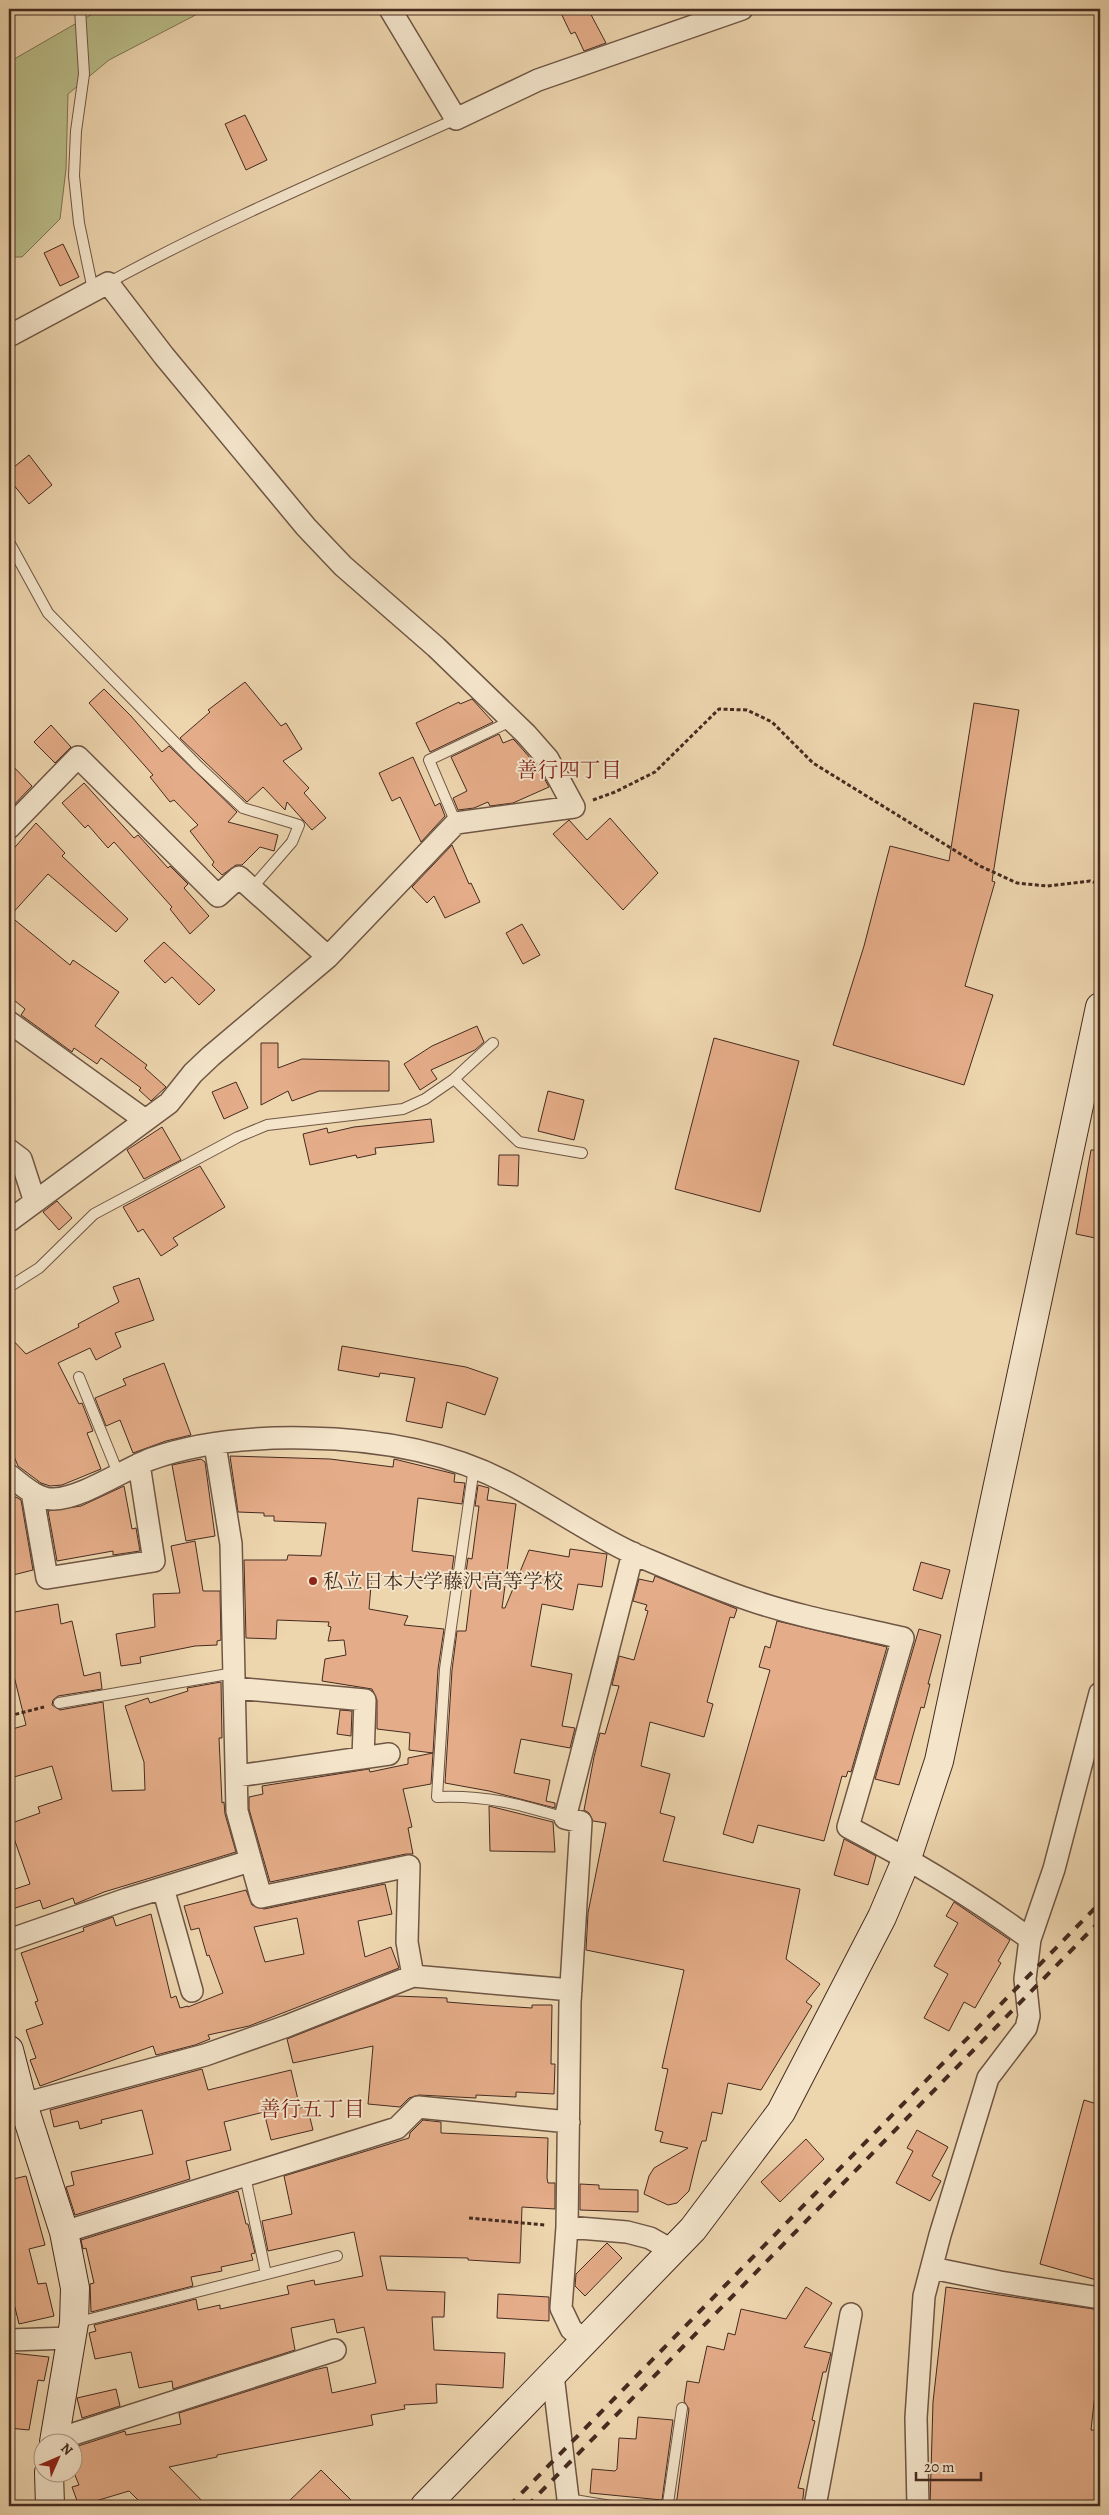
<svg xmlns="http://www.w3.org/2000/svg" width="1109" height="2515" font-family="Alegreya,'Noto Serif JP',serif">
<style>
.green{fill:#b9bd89;stroke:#7f7454}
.building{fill:#e4ac88;stroke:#452b20;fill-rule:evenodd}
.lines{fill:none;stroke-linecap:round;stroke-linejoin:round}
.lane-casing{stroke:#6f5644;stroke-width:12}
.street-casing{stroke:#6f5644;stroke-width:24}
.secondary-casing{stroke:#452b20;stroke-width:30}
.path{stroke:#452b20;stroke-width:3;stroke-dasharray:4 2.5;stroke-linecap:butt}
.lane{stroke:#f3e4ca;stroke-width:10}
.street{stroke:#f3e4ca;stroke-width:21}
.secondary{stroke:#f3e4ca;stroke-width:28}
.rail{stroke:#452b20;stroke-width:4;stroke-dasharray:9 9;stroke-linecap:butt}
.poi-dot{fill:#8f2418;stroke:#f3e4ca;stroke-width:2}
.labels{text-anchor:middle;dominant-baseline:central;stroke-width:4;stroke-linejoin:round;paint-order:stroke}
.poi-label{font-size:20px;fill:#452b20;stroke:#f3e4ca;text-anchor:start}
.neighbourhood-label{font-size:21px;fill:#7a1f14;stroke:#f3e4ca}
</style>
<rect width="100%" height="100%" fill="#edd5ae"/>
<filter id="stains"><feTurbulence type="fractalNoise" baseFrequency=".004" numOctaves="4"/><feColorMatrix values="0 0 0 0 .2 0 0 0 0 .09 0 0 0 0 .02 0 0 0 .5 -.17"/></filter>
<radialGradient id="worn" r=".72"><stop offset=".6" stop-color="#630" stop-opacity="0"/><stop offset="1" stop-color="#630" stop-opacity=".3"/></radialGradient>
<path class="green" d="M101 9H207L109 60 68 94 66 169 60 219 22 257H9V62Z"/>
<path class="building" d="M559 9H588L606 43 584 51 575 32 571 34Z
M245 115 267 160 246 170 225 124Z
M63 244 79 277 60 286 44 253Z
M29 455 52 485 29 504 9 479V471Z
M245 682 281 726 286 723 302 749 283 761 309 788 304 793 326 818 312 830 287 802 285 810 263 787 247 802 180 738 210 712 208 710Z
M104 689 131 716 162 752 169 746 237 812 228 822 278 835 274 851 260 847 242 865H236L222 875 212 865 214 862 190 831 198 825 174 800 170 802 150 777 153 775 89 703Z
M472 699 493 722 430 752 416 723 459 702 460 704Z
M974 703 1019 710 992 881 995 882 965 986 993 995 964 1085 833 1045 864 946 890 846 949 861Z
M51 725 71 747 55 763 34 742Z
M499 734 503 743 513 739 517 743 538 767 549 787 513 803 490 806 488 802 474 808 458 810 453 798 467 791 451 757Z
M413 757 435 806 440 803 445 816 421 842 400 797 392 801 379 773Z
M9 762 32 786 9 810Z
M84 783 134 838 138 835 168 868 170 866 188 884 184 888 209 916 190 934 170 909 172 907 114 842 108 848 88 825 85 828 62 803Z
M610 818 658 873 623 910 553 834 569 820 587 840Z
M36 823 65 853 62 856 128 919 116 932 48 874 10 916 70 965 73 960 119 992 95 1026 147 1065 145 1068 166 1087 151 1101 139 1090 141 1088 101 1058 97 1064 74 1048 72 1052 21 1015 25 1009 9 996V854Z
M452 845 469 884 471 883 480 902 445 918 434 896 427 903 412 887Z
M522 924 540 955 523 964 506 933Z
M164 942 215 990 199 1005 172 977 165 983 144 961Z
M477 1026 484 1042 475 1050 431 1070 437 1079 420 1090 404 1064 432 1046Z
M714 1038 799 1061 760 1212 675 1189Z
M261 1043H278V1068L302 1059 389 1061V1091H319L292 1101 288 1091 261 1105Z
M236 1082 248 1108 224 1119 212 1092Z
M548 1091 584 1100 574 1140 538 1131Z
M431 1119 434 1142 375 1148 376 1154 357 1158 356 1155 310 1165 303 1134 327 1128 328 1133 354 1127Z
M162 1127 181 1160 144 1179 127 1150Z
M1091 1150H1100V1239L1076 1234Z
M499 1155H519L518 1186 498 1185Z
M200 1166 225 1207 173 1238 178 1245 161 1256 143 1229 138 1232 123 1207Z
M57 1201 72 1218 59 1230 43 1212Z
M139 1278 154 1320 115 1333 121 1347 96 1360 90 1348 58 1363 79 1404 82 1403 93 1431 87 1433 101 1469 62 1485 50 1486 41 1483 18 1466 9 1444V1336L26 1354 79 1327 78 1324 119 1302 113 1287Z
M342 1346 466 1367 498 1378 485 1415 447 1402 442 1428 406 1421 415 1378 380 1373 379 1377 338 1370Z
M164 1363 191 1435 166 1441 133 1453 120 1420 106 1426 95 1398 126 1385 123 1379Z
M230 1456 330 1459 393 1467 394 1459 455 1474 454 1482 465 1483 462 1504 418 1498 412 1551 454 1556 450 1584 372 1574 369 1609 408 1616 404 1625 444 1629 438 1669 433 1753 409 1750 410 1733 377 1729V1700L372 1689 322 1681 325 1659 346 1655 344 1640 328 1641 331 1627 328 1626 329 1622 277 1620 276 1639 246 1638 244 1560H287L288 1555 321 1556 326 1523 274 1521V1516H264V1513L238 1512Z
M201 1459 205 1462 215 1536 186 1541 172 1465Z
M478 1485 489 1488 487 1500 516 1504 502 1608H505L529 1550 569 1557 570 1549 607 1554 602 1587 578 1584 573 1610 542 1604 531 1666 572 1674 562 1726 575 1728 570 1748 521 1739 514 1773 550 1780 546 1801 555 1803V1808L489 1791 445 1783 452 1670 457 1631H466L471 1590 464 1586 468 1558 472 1559 479 1506H475Z
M124 1486 132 1529 136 1528 140 1551 113 1555V1551L57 1561 48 1511 81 1506Z
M16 1497 21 1500 33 1570 13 1575 9 1557V1499Z
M195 1541 203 1591H220L221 1640 217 1641V1645L195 1646 140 1657 141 1663 121 1666 116 1634 155 1627 153 1594 180 1593 171 1546Z
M921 1562 950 1570 942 1599 913 1590Z
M655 1576 737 1609 734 1618 730 1617 707 1702 713 1704 704 1737 650 1722 641 1766 670 1774 660 1813 675 1817 663 1861 800 1889 786 1959 820 1984 806 2002 812 2006 761 2090 728 2083 722 2114 712 2112 706 2141H702L699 2150 689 2191 677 2203 668 2205 644 2194 649 2176 654 2168 688 2148 660 2142 663 2132 655 2130 668 2069 662 2068 684 1970 586 1950 588 1913 606 1823 593 1821 589 1813 584 1810 594 1757 600 1733 605 1734 619 1686 612 1685 619 1656 634 1660 648 1611 645 1610 647 1605 633 1601 639 1579 653 1582Z
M58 1604 61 1624 72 1621 84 1676 100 1672 102 1689 58 1696 53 1700 52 1705 60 1710 103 1702 112 1791 145 1790 144 1762 125 1706 148 1698 150 1703 188 1691 187 1688 221 1682 222 1738H219L222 1803 224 1802 225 1814 236 1852 104 1892 75 1904 73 1898 43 1909 40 1900 9 1910V1891L30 1884 9 1824 40 1813 38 1807 62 1799 52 1766 14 1777 9 1760V1730L26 1725 15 1680 9 1665V1613Z
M777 1621 887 1647 851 1772 848 1771 846 1777 842 1776 824 1841 758 1825 753 1843 723 1834 770 1670 759 1667 765 1646 770 1648Z
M919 1629 941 1635 928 1684H930L924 1708 921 1707 899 1785 875 1779Z
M340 1710 352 1711 351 1736 337 1734Z
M433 1753 431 1784 403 1789 412 1827 408 1828 413 1854H406L270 1882 249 1809V1797L263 1794 262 1786 369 1769 370 1772 408 1764V1758Z
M489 1806 553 1822 555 1852 490 1851Z
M844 1839 876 1856 868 1885 834 1875Z
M385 1884 392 1914 358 1921 365 1957 391 1947 399 1968 249 2026 208 2035 210 2039 195 2045 156 2055 153 2046 40 2086 30 2060 36 2058 26 2030 43 2024 35 2002 38 2001 21 1953 84 1931 83 1928 113 1917 116 1926 151 1914 171 1998 176 1996 180 2008 188 2006V2007L223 1993 209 1955 207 1956 199 1928 191 1930 184 1906 246 1890 252 1905 264 1909ZM297 1918 304 1954 265 1962 254 1927Z
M954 1902 1010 1940 998 1961 1001 1963 975 2008 964 2002 949 2031 924 2018 948 1974 934 1966 958 1923 946 1916Z
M396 1996 447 1998V2002L485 2005 532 2008V2005H552L551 2064H555L554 2094 516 2092V2097L476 2095V2098L419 2095 409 2098 400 2107 368 2104 373 2046 293 2063 287 2039Z
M202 2069 208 2090 291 2070 300 2108 307 2106 313 2130 271 2140 264 2112 224 2122 231 2150 186 2161 190 2179 75 2215 66 2187 74 2185 71 2172 153 2154 142 2110 101 2120 102 2123 80 2129 78 2121 54 2127 50 2110Z
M1084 2100 1100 2105V2281L1040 2264Z
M423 2120 441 2122V2133L548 2138 547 2178 548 2183H555V2209L522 2207 520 2263 468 2260V2258L380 2256 387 2290 445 2292 444 2317H432L434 2350 505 2353 503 2388 436 2384 437 2403 404 2405 405 2409 371 2415 373 2425 217 2455V2457L169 2467 207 2506H144L129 2491 79 2506 72 2487 79 2485 72 2468V2448L125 2431 126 2435 132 2434 181 2424 179 2413 314 2370 327 2367 332 2393 376 2383 364 2327 337 2333 334 2319 291 2328 295 2350 173 2389 172 2381 139 2388 131 2352 95 2359 89 2333 96 2331 94 2325 196 2299 198 2310 220 2305V2309L289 2294 287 2286 314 2280 315 2285 363 2276 354 2232 268 2251 262 2221 292 2214 284 2176 409 2138 410 2133Z
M917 2130 948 2147 932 2176 941 2181 930 2201 896 2183 913 2151 907 2148Z
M806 2139 824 2159 780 2202 761 2182Z
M26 2176 45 2245 29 2249 38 2284 46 2283 54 2316 19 2324 9 2283V2180Z
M580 2184 599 2185V2189L638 2190V2212L580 2210Z
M238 2191 246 2224H248L255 2253 251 2254 253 2260 221 2267 222 2271 191 2277 193 2286 91 2312 90 2284 94 2283 86 2248 83 2249 81 2240Z
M607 2243 622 2258 585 2296 575 2286 576 2274Z
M806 2287 832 2303 804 2347 831 2353 826 2372H823L812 2420 815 2421 798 2488 804 2489 802 2506H676L689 2409 684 2401 687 2381 699 2383 707 2346 724 2350 728 2333 735 2335 741 2309 786 2319Z
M946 2287 1100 2310V2348L1091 2430H1099L1096 2506H930L933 2402Z
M498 2294 549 2297V2321L497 2318Z
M12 2353 49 2357 44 2381 38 2380 29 2430 9 2428V2373Z
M116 2389 120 2406 82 2418 77 2398Z
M638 2417 673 2420 662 2500 590 2493 592 2469 615 2471 617 2469 619 2438 636 2439Z
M321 2470 357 2506H284Z"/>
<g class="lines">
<defs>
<path id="lane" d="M80 9 84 74 76 131 74 176 79 223 93 290
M108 283C221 221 339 172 456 119
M9 542 48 613 198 766 243 808 299 825 292 842 252 888
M456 823 429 760 513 720
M454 1079 519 1142 582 1153
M9 1287 39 1268 94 1214 238 1137 267 1125 403 1109 425 1099 454 1079 493 1043
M79 1377 118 1473
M474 1467 445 1669 437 1797C487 1795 518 1804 565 1818
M59 1703 234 1673
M245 2176 266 2274
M75 2323 337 2256
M566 2501 568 2499 611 2506
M666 2506 668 2503 682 2408"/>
<path id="street" d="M390 9 456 119 538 80 742 9
M9 336 108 283 164 356 306 527 343 566 436 647 526 734 548 759 574 807 456 823 328 957 211 1056 193 1073 169 1103 9 1221
M9 828 78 757 218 896 239 877 328 957
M9 1022 145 1120
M9 1150 21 1159 35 1202
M215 1445 231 1544 237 1811 261 1897 409 1866 407 1942 413 1976
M9 1475C21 1484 37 1500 54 1499 82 1498 123 1470 151 1459 199 1442 256 1437 306 1438 376 1439 448 1451 510 1484 552 1506 591 1534 634 1554 672 1570 711 1587 750 1600 799 1617 852 1626 903 1638L848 1827C911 1860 972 1896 1030 1939L1025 1979 1029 2016 1026 2028 988 2078 940 2235 924 2296 916 2418 918 2506
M32 1492 47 1578 154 1561 139 1464
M235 1688 365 1700 363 1758
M237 1776 389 1754
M163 1888 192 1991
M1030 1939 1054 1869 1100 1693
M9 1940 127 1899 250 1861
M23 2104 205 2055 287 2026 413 1976 571 1990
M567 2227 627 2232 650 2238 673 2251
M64 2232 397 2128 418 2107 569 2122
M932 2268 1000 2282 1100 2298
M9 2340 71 2338
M585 2342 571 2329 561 2308 567 2227 570 2002 581 1822 565 1818 633 1553
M553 2375 568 2499
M55 2440 335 2350
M815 2506 851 2314"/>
<path id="secondary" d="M9 2050 23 2104 64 2232 75 2288 74 2323 54 2442
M49 2472 50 2506
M425 2506 693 2229 781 2112 882 1917 907 1858 939 1761 1100 1007"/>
</defs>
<use href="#lane" class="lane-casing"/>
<use href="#street" class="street-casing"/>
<use href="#secondary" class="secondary-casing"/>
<path class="path" d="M593 800 615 792 655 772 719 709 747 710 772 722 813 763 980 866 1017 883 1047 886 1090 881 1100 884
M9 1716 44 1707
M469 2218 545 2225"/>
<use href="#lane" class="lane"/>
<use href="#street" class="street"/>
<use href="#secondary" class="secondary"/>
<path class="rail" d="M509 2506 1100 1903
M527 2506 1100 1921"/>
</g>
<circle class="poi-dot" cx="313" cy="1581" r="5"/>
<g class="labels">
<g class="poi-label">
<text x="323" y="1581">私立日本大学藤沢高等学校</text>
</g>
<g class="neighbourhood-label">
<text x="569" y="770">善行四丁目</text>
<text x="312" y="2109">善行五丁目</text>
</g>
</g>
<rect width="1109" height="2515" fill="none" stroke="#edd5ae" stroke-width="30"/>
<rect x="10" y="10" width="1089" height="2495" fill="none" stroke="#452b20" stroke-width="2.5"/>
<rect x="15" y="15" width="1079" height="2485" fill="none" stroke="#452b20"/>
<g transform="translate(58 2458) rotate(45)"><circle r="24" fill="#f3e4ca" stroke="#ad9a86"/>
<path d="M0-4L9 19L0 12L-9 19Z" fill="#8f2418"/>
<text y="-8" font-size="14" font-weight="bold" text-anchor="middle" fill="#452b20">N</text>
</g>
<path d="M916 2472v8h65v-8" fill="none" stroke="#452b20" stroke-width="2.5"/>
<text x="924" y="2472" font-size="15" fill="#452b20" stroke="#f3e4ca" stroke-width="4" paint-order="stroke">20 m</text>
<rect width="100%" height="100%" filter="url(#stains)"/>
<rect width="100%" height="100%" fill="url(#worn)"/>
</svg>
